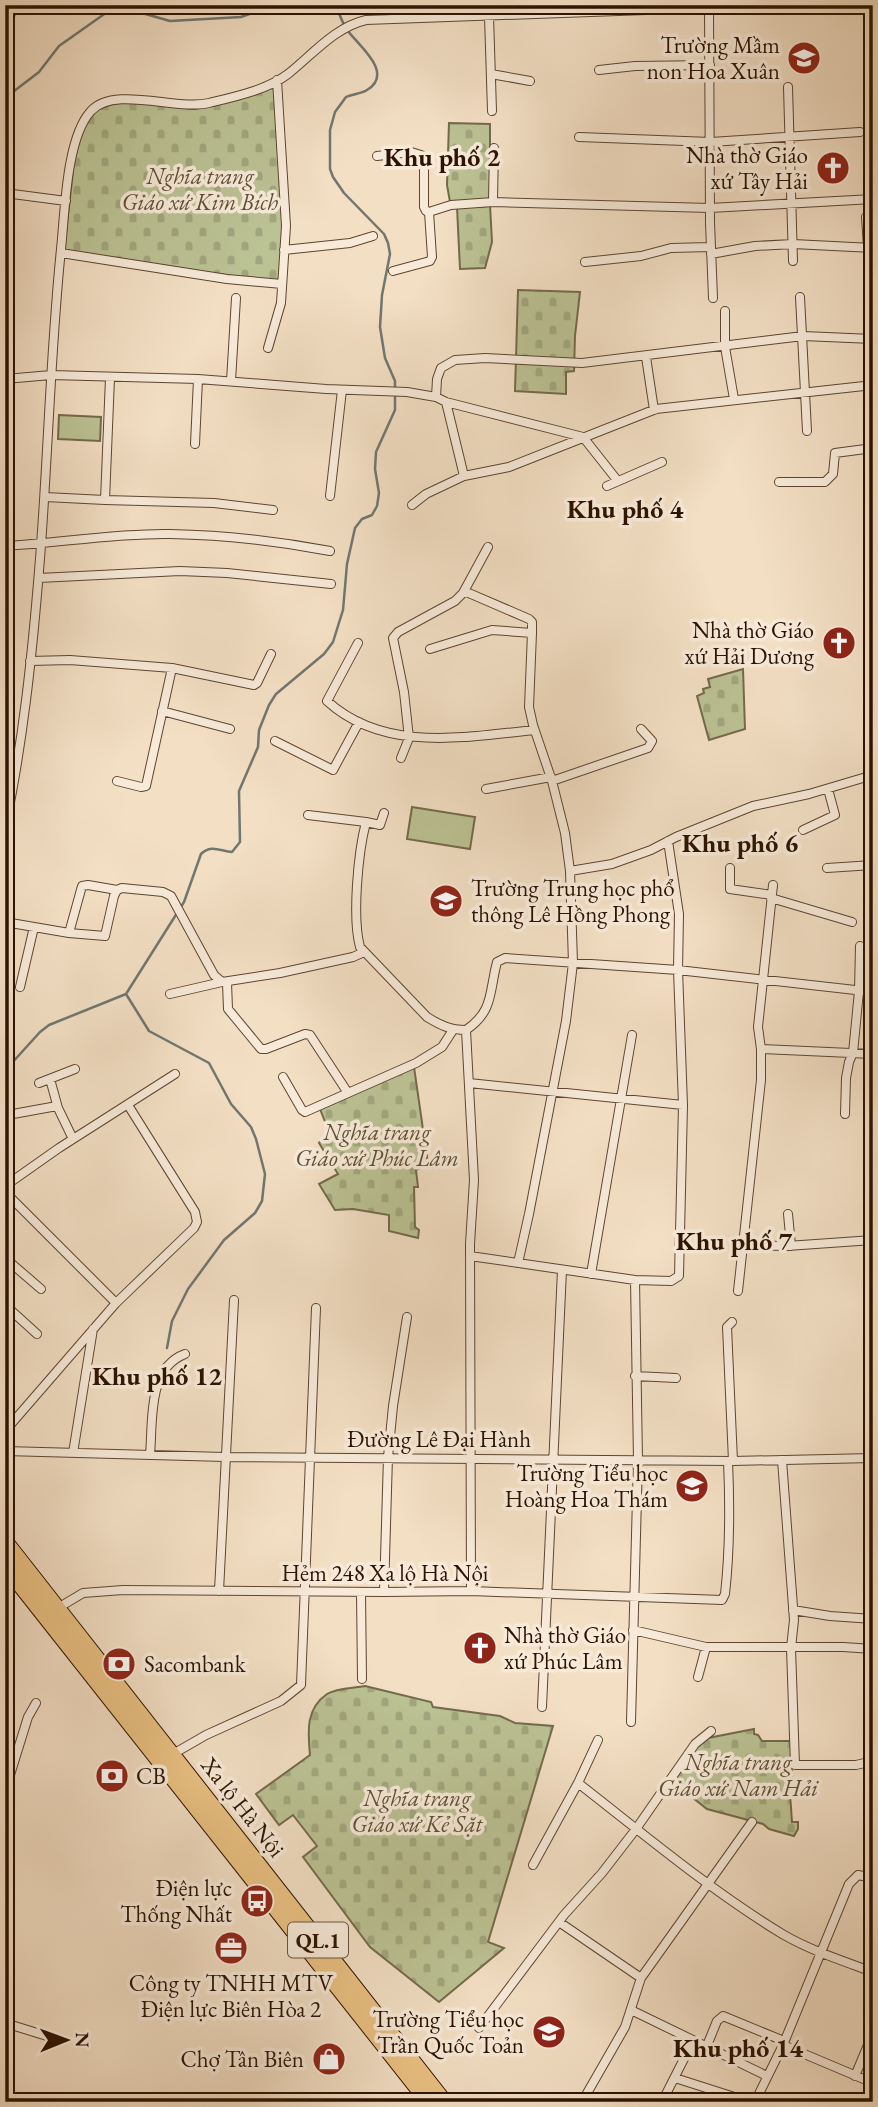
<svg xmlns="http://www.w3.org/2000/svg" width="878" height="2107" font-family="'EB Garamond',serif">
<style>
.cemetery{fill:url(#cemetery-stones);stroke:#746a4a;stroke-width:2}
.pitch{fill:#bbc294;stroke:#746a4a;stroke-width:2}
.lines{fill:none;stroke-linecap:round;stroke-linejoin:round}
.stream{stroke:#707771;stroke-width:2.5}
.street-casing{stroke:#5e4531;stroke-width:10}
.highway-casing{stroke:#2c1200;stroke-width:18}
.street{stroke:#f7ead9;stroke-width:8}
.highway{stroke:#eac082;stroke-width:16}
.labels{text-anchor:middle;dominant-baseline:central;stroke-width:7;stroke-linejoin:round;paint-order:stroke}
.shield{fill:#f7ead9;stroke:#695341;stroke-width:2}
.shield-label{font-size:21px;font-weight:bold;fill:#2c1200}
.poi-label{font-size:23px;fill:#2c1200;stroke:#f7ead9;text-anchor:end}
.park-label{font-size:23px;font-style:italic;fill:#5e5034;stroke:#f7ead9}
.street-label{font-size:23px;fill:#2c1200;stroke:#f7ead9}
.quarter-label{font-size:26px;font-weight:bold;fill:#2c1200;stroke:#f7ead9}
</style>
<defs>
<pattern id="cemetery-stones" width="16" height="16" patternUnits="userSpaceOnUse" patternTransform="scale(1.75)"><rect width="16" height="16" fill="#bbc294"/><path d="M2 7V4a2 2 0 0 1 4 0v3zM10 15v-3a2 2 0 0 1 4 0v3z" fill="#a1a67e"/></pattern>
</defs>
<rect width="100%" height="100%" fill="#f3dfc4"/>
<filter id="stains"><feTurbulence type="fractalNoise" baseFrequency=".00286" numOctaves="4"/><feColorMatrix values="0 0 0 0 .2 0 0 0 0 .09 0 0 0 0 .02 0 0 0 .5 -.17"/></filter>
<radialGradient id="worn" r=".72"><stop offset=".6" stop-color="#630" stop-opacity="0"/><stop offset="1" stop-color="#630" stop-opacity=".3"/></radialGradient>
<path class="cemetery" d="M275 84 283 226 279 281C207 275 136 261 64 251L75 153 81 131 95 110 116 103 130 102 195 109Z
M449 123 490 124V200L450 202 447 185Z
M490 205 492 242 485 268 460 269 457 207Z
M518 290 580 292 575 336 574 371 566 372V394L515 391Z
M743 669 745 729 709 740 697 696 704 693 703 689 710 687 708 679Z
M414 1067 428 1164 416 1170 418 1187H414L415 1227 419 1230 418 1238 389 1231V1215L353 1209 335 1210 319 1184 338 1174 319 1143 333 1131 326 1124 320 1109Z
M365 1686 431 1702 433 1707 500 1716 515 1723 553 1726 488 1942 504 1948 439 2002 370 1947 303 1857 317 1846 293 1815 279 1825 256 1794 310 1755C308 1733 305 1709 327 1694 336 1688 354 1688 365 1686Z
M754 1729V1734L758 1735 762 1741H791L792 1778 789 1779 792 1822H798V1829L794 1836 769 1829 763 1824 707 1809 673 1782 697 1746 708 1738Z"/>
<path class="pitch" d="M59 415 101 417 100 441 58 439Z
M412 807 475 817 470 849 407 839Z"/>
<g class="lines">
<path class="stream" d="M5 98 39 72 59 46 110 10 128 9 170 21 241 17 252 13 262 5
M5 1066 11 1064 40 1032 49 1025 126 994
M167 1348 172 1321 188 1289 224 1240 255 1213 262 1201 265 1174 256 1139 251 1127 231 1104 209 1063 149 1031 126 994 184 902 201 854C211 844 220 851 232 852L240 842 239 791 258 747 259 730 269 705 276 694 324 654 333 642 343 610 347 564 355 528 362 519 372 515 377 506 379 493 375 469 376 452 395 410V381L385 358 380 327 382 295 390 254 388 243 384 234 344 193 333 177 330 169V130L335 112 346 97C352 94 361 94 367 90 395 73 358 45 348 31 342 23 339 14 336 5"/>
<defs>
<path id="street" d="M709 5 710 222 713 298
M489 16 492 111
M5 30 14 5
M599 70 635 66 710 65
M491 74 530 81
M788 87 793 261
M579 137 711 142 860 132
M377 156 411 152 421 155 424 163V207L426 211 429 212 451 205 493 202 710 208 873 199
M5 193 66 201
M493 202 494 148
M866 217 868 247
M284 250 350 243 373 236
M61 253 227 279 282 284
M711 254 755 246 793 244 873 248
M585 262 641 256 671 248 710 247
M393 271 430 261 432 257 429 212
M872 295 873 308
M800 297 807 431
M725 311V347L734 399
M268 348 281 303 286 226 277 80
M646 357 654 410
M5 379 51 375 198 379 326 389 407 392 436 397
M231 381 236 298
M446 402 464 476
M195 444 198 379
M617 480 583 437 446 402 436 397 437 379 441 368 455 360 485 358 582 363 803 336 873 339
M779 482H825L833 474 835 453 873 448
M607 486 662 462
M330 496 342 390
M45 497 105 500 110 378
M105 500 214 503 273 510
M412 505 426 494 464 476 509 467 656 409 873 385
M5 546C60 543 115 533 170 534 224 535 277 541 330 551
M39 578 180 571 227 573 331 584
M464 591 529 619 532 622V633
M358 643 327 701C384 753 465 737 534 730
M430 649 492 630 532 633 529 707 533 725 552 781 565 833 570 871 573 963 566 1021 529 1214 518 1263
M30 661 70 660 172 668 146 786 141 787 117 781
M172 668 254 685 257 683 271 654
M162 711 230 729
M275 741 333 770 359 722
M401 758 409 738 404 692 393 638 398 632 455 601 463 593 488 547
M552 781 648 748 652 741 641 729
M486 789 551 777
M308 815 366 822C358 853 352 917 360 947L427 1017C440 1025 450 1030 466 1030 494 1011 489 992 497 962L505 958 678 970 873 992
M366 822 380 825 384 813
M5 827C23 743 32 656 39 571 48 463 50 356 61 249 65 212 66 138 91 111 114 85 177 111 209 103 234 97 267 90 288 74 312 55 335 27 366 20L786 5
M803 830 835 815 828 789
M730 868V889L772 895
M827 868 873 865
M570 871 612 864 651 850 676 837 753 806 809 794 873 775
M771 898 852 922
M5 922 69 933 105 936 114 896 117 890 122 888 163 892 171 896 214 975 222 982 280 973 353 957 364 952
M69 933 82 886 88 885 117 890
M227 983 228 1009 261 1049H266L305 1034 310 1035 348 1093
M20 987 34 927
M170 994 222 982
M466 1030 474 1180 470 1244 471 1591
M761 1049 873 1054
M283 1077 302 1110 305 1112 416 1063 442 1047 453 1030
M50 1079 58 1108 73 1139
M39 1083 75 1069
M469 1083 683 1105
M13 1114 57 1106
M845 1114 846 1078 849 1062 853 1053 859 991 860 946
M5 1186 59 1148 175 1074
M5 1192 116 1303
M788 1214 791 1246
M743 1245 787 1246 873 1240
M470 1256 635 1280 671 1281 679 1276 683 1105 678 970 679 914 668 841
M5 1258 41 1289
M591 1274 632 1035
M738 1291 761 1080V1049L758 1027 773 885
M5 1305 37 1334
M732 1322 727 1327 733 1461
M635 1376 676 1378
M5 1431 116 1303 194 1228 197 1222 195 1212 128 1105
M5 1451 225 1457 733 1461 873 1458
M73 1453 93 1329
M150 1455C153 1422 147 1368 185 1354
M782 1460 794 1620 791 1648 795 1765H856L873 1761
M219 1591 234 1300
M361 1592 362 1679
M384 1592 388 1457 393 1406 407 1317
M58 1608 83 1593 123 1590 384 1592 471 1591 722 1600 725 1594C730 1550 730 1506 728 1461
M793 1610 830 1616 873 1619
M633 1630 706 1647H843L873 1649
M698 1677 706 1647
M542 1707 562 1270
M631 1722 638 1460 635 1280
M173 1754 206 1735 281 1701 301 1685 316 1308
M578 1783C645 1835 711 1891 784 1935 812 1951 843 1961 873 1972
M5 1791 28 1717 36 1703
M533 1865 578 1783 598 1740
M559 1922 641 1978
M631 2010 767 2076
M5 2023 47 2036
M479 2028 564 1915 602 1873 636 1829 695 1744 711 1731
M783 2045 873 2083
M706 2048 717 2021 723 2016 784 2041
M855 2076 873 2033
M675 2078 750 2102
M582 2102 625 2027 641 1978 752 1822
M662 2102 693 2041
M755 2102 783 2045 849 1884 858 1875 873 1878"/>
<path id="highway" d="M5 1542 444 2102
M5 1565 429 2102"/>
</defs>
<use href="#street" class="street-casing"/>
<use href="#highway" class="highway-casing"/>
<use href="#street" class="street"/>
<use href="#highway" class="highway"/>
</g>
<defs>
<symbol id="school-disc" viewBox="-11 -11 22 22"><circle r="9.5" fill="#8f2418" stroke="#f7ead9"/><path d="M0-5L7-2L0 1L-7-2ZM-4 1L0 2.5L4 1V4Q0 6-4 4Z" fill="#fff"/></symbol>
<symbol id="church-disc" viewBox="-11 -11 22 22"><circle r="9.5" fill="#8f2418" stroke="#f7ead9"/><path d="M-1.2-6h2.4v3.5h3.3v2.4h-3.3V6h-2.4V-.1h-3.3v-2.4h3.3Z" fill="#fff"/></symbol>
<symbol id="bank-disc" viewBox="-11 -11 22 22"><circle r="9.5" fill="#8f2418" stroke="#f7ead9"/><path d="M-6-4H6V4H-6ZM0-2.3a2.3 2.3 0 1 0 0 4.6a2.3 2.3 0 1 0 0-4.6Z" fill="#fff"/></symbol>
<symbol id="bus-disc" viewBox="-11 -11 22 22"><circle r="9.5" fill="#8f2418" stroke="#f7ead9"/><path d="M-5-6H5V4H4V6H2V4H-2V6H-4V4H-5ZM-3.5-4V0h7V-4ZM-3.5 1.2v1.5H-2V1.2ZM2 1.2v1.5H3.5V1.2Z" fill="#fff"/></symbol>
<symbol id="office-disc" viewBox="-11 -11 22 22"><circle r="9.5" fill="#8f2418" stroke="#f7ead9"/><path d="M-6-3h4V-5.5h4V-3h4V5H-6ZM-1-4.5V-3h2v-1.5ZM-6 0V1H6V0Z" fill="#fff"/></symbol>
<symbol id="shop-disc" viewBox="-11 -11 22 22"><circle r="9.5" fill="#8f2418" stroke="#f7ead9"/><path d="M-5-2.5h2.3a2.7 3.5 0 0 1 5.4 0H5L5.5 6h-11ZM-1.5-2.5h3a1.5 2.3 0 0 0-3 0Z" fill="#fff"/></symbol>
</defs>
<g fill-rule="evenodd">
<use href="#school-disc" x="785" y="39" width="38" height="38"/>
<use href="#church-disc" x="814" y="149" width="38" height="38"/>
<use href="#church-disc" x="820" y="624" width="38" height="38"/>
<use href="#school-disc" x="427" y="882" width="38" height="38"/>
<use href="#school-disc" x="673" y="1467" width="38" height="38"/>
<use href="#church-disc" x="461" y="1629" width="38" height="38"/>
<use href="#bank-disc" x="100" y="1645" width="38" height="38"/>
<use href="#bank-disc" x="93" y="1757" width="38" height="38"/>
<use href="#bus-disc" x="238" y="1882" width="38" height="38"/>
<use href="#office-disc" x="212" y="1929" width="38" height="38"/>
<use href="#school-disc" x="530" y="2013" width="38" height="38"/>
<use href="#shop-disc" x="310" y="2040" width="38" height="38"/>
</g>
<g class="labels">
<rect class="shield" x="288" y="1922.5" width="60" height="35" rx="5"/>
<g class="shield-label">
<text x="318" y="1940">QL.1</text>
</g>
<g class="poi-label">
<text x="780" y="45">Trường Mầm<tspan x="780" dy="26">non Hoa Xuân</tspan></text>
<text x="808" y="155">Nhà thờ Giáo<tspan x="808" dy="26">xứ Tây Hải</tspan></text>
<text x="814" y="630">Nhà thờ Giáo<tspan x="814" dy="26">xứ Hải Dương</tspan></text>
<text x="471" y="888" text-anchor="start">Trường Trung học phổ<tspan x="471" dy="26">thông Lê Hồng Phong</tspan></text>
<text x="668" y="1473">Trường Tiểu học<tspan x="668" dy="26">Hoàng Hoa Thám</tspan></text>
<text x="504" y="1635" text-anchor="start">Nhà thờ Giáo<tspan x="504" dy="26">xứ Phúc Lâm</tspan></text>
<text x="144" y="1664" text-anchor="start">Sacombank</text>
<text x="136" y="1776" text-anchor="start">CB</text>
<text x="232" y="1888">Điện lực<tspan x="232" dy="26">Thống Nhất</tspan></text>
<text x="231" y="1983" text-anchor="middle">Công ty TNHH MTV<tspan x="231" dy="26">Điện lực Biên Hòa 2</tspan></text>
<text x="524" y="2019">Trường Tiểu học<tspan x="524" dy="26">Trần Quốc Toản</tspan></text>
<text x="304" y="2059">Chợ Tân Biên</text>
</g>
<g class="park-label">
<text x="200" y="176">Nghĩa trang<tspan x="200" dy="26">Giáo xứ Kim Bích</tspan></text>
<text x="377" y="1132">Nghĩa trang<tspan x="377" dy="26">Giáo xứ Phúc Lâm</tspan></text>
<text x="738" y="1762">Nghĩa trang<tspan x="738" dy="26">Giáo xứ Nam Hải</tspan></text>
<text x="417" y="1798">Nghĩa trang<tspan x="417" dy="26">Giáo xứ Kẻ Sặt</tspan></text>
</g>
<g class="street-label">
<text x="439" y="1439">Đường Lê Đại Hành</text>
<text x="385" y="1573">Hẻm 248 Xa lộ Hà Nội</text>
<text transform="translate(243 1807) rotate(52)">Xa lộ Hà Nội</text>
</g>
<g class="quarter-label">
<text x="442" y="157">Khu phố 2</text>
<text x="625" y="509">Khu phố 4</text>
<text x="740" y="843">Khu phố 6</text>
<text x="734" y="1241">Khu phố 7</text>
<text x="157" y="1376">Khu phố 12</text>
<text x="738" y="2048">Khu phố 14</text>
</g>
</g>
<rect width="878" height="2107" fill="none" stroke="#f3dfc4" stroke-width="28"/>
<rect x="7" y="7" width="864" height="2093" fill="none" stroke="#2c1200" stroke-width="3.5"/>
<rect x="14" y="14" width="850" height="2079" fill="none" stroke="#2c1200" stroke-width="2"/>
<g transform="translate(66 2040) rotate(89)" stroke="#f7ead9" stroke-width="5" paint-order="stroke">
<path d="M0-5L12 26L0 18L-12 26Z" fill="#2c1200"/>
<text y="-10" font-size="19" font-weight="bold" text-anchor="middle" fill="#2c1200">N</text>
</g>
<rect width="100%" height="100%" filter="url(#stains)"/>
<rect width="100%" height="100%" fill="url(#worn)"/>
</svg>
